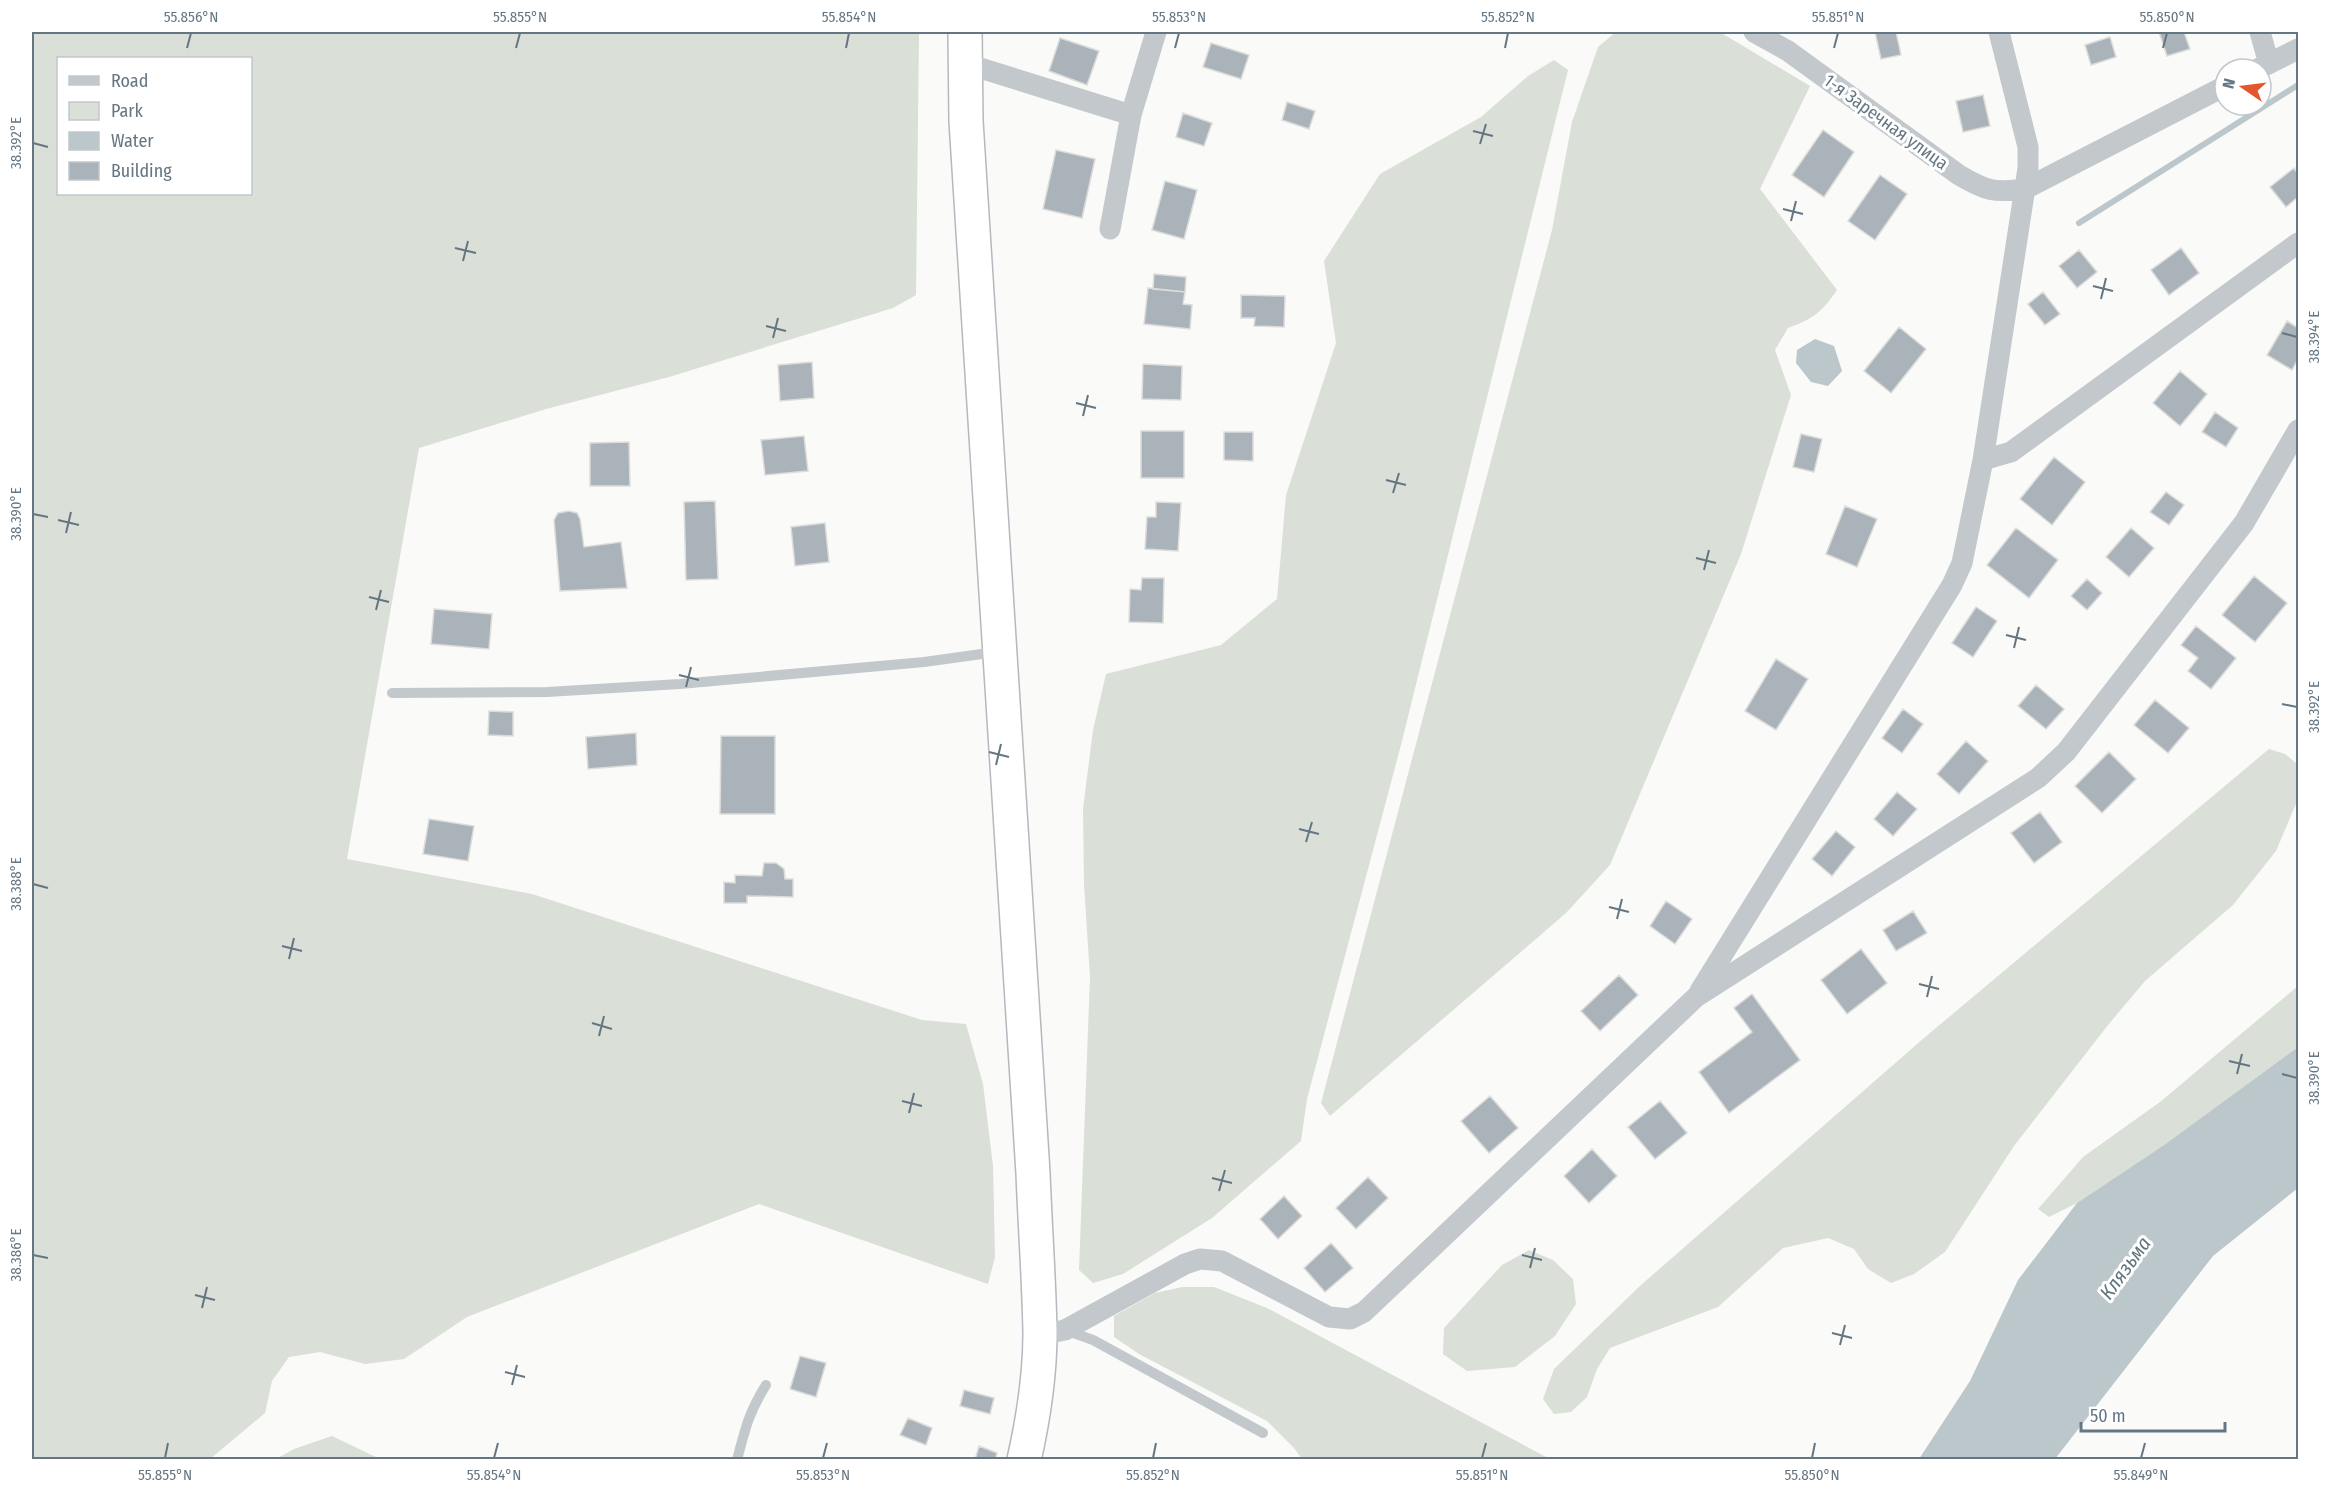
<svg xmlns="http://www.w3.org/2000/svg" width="2330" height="1491" font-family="'Fira Sans Condensed',sans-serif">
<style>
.green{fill:#dadfd7;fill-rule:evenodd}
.water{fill:#bbc7cb}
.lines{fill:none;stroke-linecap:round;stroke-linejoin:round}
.stream{stroke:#bbc7cb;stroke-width:6}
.building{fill:#aab3b9;stroke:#dcdcda;stroke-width:1.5}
.highway-casing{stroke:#b4b9bd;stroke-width:36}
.lane{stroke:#c3c8cc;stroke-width:10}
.street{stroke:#c3c8cc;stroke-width:21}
.highway{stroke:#fff;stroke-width:33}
.ticks{fill:none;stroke:#657683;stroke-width:2}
.labels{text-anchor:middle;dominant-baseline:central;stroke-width:6;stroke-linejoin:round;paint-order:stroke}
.street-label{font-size:18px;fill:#657683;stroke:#fff}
.water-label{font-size:20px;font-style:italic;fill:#60757c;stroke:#fff}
.neatline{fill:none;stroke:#657683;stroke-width:2}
.ticks-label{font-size:15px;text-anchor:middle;fill:#657683}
</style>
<rect width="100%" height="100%" fill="#fafaf8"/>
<path class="green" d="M32 32H919L916 295 893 308 669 377 546 409 419 448 347 859 532 894 922 1020 966 1024 983 1084 993 1166 995 1257 988 1284 759 1204 467 1317 404 1359 365 1364 320 1352 289 1357 272 1381 265 1413 210 1459H32ZM250 58V194H58V58Z
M1616 32H1714L1723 34 1810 86 1760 189 1837 290C1822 312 1813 319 1788 328L1775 350 1791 395 1741 554 1610 865 1566 913 1330 1116 1321 1103 1552 230 1572 122 1598 47Z
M1554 60 1568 70 1402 741 1307 1099 1301 1141 1212 1218 1123 1274 1093 1283 1079 1270 1090 977 1084 884 1083 809 1093 730 1106 674 1221 645 1277 599 1286 495 1336 343 1324 261 1380 174 1481 117 1528 76Z
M2269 749 2285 754 2296 763 2298 776V799L2276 851 2233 905 2145 981 2108 1025 2014 1146 1945 1252 1914 1274 1891 1283 1868 1269 1854 1249 1828 1238 1783 1248 1718 1307 1610 1348 1597 1369 1587 1397 1571 1412 1554 1414 1543 1399 1554 1369 1641 1285 1924 1038Z
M2298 986V1047L2164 1145 2077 1203 2049 1217 2038 1209 2083 1157 2160 1102Z
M1529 1250 1553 1260 1573 1279 1576 1304 1555 1336 1515 1367 1467 1371 1443 1354 1444 1328 1502 1265Z
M1182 1287H1214L1267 1308 1550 1459H1302L1294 1448 1267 1421 1139 1354 1114 1337V1316L1155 1293Z
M332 1436 380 1459H276L294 1449Z"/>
<path class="water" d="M1815 339 1834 346 1842 371 1828 386 1811 382 1796 363 1797 350Z
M2298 1047V1188L2213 1256 2055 1459H1919L1970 1381 2018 1280 2077 1203 2164 1145Z"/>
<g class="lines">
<path class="stream" d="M2079 223 2298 85"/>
</g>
<path class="building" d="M1875 32H1896L1901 55 1881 59Z
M2159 32H2184L2190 49 2167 56Z
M2110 37 2116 57 2091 65 2085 45Z
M1060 38 1099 51 1087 85 1049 71Z
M1211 43 1249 55 1241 79 1203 67Z
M1983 95 1990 126 1963 132 1956 101Z
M1287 102 1315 111 1309 129 1282 120Z
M1183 113 1212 123 1204 146 1176 137Z
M1823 130 1854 152 1824 197 1792 175Z
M1056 150 1095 159 1082 218 1043 209Z
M2294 168 2298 174V197L2286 207 2270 187Z
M1880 175 1907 194 1875 240 1848 221Z
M1165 181 1197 190 1184 239 1152 230Z
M2181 248 2199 273 2169 295 2151 270Z
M2079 250 2097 272 2077 288 2059 266Z
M1154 274 1186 277 1185 292 1153 289Z
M1148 288 1185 292 1183 304 1192 305 1190 329 1144 324Z
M2043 292 2060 314 2045 325 2028 304Z
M1241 295 1285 296 1284 327 1254 326 1255 318H1241Z
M2287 321 2298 328V359L2292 370 2267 355Z
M1899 327 1926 349 1891 393 1864 371Z
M812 362 814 398 780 401 778 365Z
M1143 364 1182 366 1181 400 1142 399Z
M2180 371 2207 394 2180 426 2153 403Z
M2215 412 2238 428 2226 447 2202 432Z
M1141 431H1184V478H1141Z
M1224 432H1253V461L1224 460Z
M1801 434 1822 439 1814 472 1793 467Z
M804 436 808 471 765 475 761 440Z
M629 442 630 486H590V443Z
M2054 457 2085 482 2052 525 2020 499Z
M2166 492 2184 505 2169 525 2150 512Z
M715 501 718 579 686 580 684 502Z
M1156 502 1181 503 1178 551 1145 549 1147 517H1156Z
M1845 506 1877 519 1857 567 1826 554Z
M569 511 577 513 580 519 584 547 621 542 627 588 560 591 554 520 558 513Z
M825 523 829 562 795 566 791 527Z
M2016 528 2058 560 2029 598 1987 565Z
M2131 528 2154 548 2129 577 2106 557Z
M2254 576 2287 603 2255 642 2222 615Z
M1142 578H1164L1163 623 1129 622 1130 589 1141 590Z
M2087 579 2102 593 2087 610 2071 596Z
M1976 607 1997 621 1973 657 1952 643Z
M434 609 492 614 489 649 431 644Z
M2196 626 2236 658 2211 689 2188 671 2198 658 2181 645Z
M1776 659 1808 679 1776 730 1745 711Z
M2036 685 2064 709 2046 729 2018 706Z
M2155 700 2189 728 2168 753 2134 725Z
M1903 709 1923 724 1902 753 1882 738Z
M489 711 513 712V736L488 735Z
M636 733 637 765 588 769 586 737Z
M721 736H775V814H720Z
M1966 741 1988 761 1959 794 1937 774Z
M2109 752 2136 779 2102 813 2075 786Z
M1897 792 1917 809 1893 836 1874 819Z
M2040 812 2062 842 2034 863 2011 833Z
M429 819 474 826 468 861 423 854Z
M1836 831 1855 847 1832 876 1812 859Z
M764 863H776L784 869 785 879H793V897L747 896V903H724V882L735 883V875L762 876Z
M1666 901 1692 919 1675 944 1650 926Z
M1913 911 1927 933 1896 951 1883 930Z
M1861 949 1887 983 1847 1014 1821 980Z
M1619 975 1638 995 1600 1031 1581 1011Z
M1752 994 1800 1060 1729 1113 1699 1072 1752 1032 1734 1008Z
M1490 1096 1518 1128 1489 1153 1461 1121Z
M1660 1101 1687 1133 1655 1159 1628 1127Z
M1592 1149 1617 1176 1589 1203 1564 1176Z
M1368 1177 1388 1198 1356 1229 1336 1208Z
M1284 1196 1302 1216 1278 1239 1260 1219Z
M1331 1243 1353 1268 1325 1292 1304 1268Z
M800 1356 826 1363 816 1397 790 1389Z
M964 1390 994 1398 990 1414 960 1406Z
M908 1418 932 1428 926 1445 900 1435Z
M979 1446 997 1453 995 1460H975Z"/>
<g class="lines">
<defs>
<path id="highway" d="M965 32 966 121 1033 1173C1035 1226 1039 1279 1040 1333 1040 1374 1033 1420 1024 1460"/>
</defs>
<use href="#highway" class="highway-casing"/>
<path class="lane" d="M392 693 547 692 680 684 924 662 996 652
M1065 1330 1093 1340 1263 1433
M737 1460C745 1429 749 1412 766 1385"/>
<path class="street" d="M1754 32 1788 51 1959 175C1986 191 1994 193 2025 189L2225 86
M2260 32 2269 64
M964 63 1131 115
M2258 69 2298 49
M1110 229 1131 115 1156 32
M1983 460 2011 452 2298 243
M1700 991 1952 585 1962 563 1983 460 2028 168V147L1999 32
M1040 1335 1065 1330 1185 1264 1200 1259 1222 1261 1329 1317 1350 1319 1364 1312 1696 997 2038 778 2066 752 2244 523 2298 430"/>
<use href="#highway" class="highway"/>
</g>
<path class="ticks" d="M187 48 191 33M516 48 520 33M846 48 849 33M1175 48 1179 33M1505 48 1508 33M1834 48 1838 33M2163 48 2167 33M1473 131 1493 136M33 143 48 147M1480 144 1486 124M1783 209 1803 214M1791 221 1796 201M455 248 476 253M463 261 468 241M2093 286 2113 291M2101 299 2106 278M766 326 786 331M2282 333 2297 337M773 338 778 318M1076 403 1096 408M1083 416 1088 395M1386 480 1406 485M1393 493 1399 473M33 514 48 517M58 520 79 525M66 533 71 512M1696 558 1716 563M1704 570 1709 550M369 597 389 602M376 610 381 590M2006 635 2026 640M2014 648 2019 627M679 675 699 680M686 687 691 667M2282 704 2297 707M989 752 1009 757M996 765 1001 744M1299 829 1319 834M1306 842 1312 822M33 884 48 888M1609 907 1629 912M1617 919 1622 899M282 946 302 951M289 959 294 938M1919 984 1939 989M1927 997 1932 976M592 1023 612 1029M599 1036 604 1016M2229 1061 2250 1066M2237 1074 2242 1054M2282 1074 2297 1078M902 1101 922 1106M909 1113 914 1093M1212 1178 1232 1183M1219 1191 1225 1170M33 1255 48 1258M1522 1255 1542 1260M1530 1268 1535 1248M195 1295 215 1300M202 1308 207 1287M1832 1333 1852 1338M1840 1345 1845 1325M505 1372 525 1377M512 1385 517 1365M165 1458 168 1443M494 1458 498 1443M823 1458 827 1443M1153 1458 1156 1443M1482 1458 1486 1443M1812 1458 1815 1443M2141 1458 2145 1443"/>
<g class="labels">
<g class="street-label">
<text transform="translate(1886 122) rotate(36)">1-я Заречная улица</text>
</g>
<g class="water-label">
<text transform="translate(2125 1268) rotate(-54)">Клязьма</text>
</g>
</g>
<rect width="2330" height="1491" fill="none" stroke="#ffffff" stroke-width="66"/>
<rect x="57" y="57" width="195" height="138" fill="#ffffff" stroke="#c1c8cd" stroke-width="1.5"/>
<rect x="69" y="76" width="30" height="9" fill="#c3c8cc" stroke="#c1c8cd" stroke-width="1.5"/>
<text x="111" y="87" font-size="18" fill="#657683">Road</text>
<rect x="69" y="102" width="30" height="18" fill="#dadfd7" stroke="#c1c8cd" stroke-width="1.5"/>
<text x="111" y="117" font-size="18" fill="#657683">Park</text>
<rect x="69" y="132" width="30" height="18" fill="#bbc7cb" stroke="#c1c8cd" stroke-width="1.5"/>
<text x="111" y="147" font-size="18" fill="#657683">Water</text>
<rect x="69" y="162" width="30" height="18" fill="#aab3b9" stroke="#c1c8cd" stroke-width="1.5"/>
<text x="111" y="177" font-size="18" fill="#657683">Building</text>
<g transform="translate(2243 87) rotate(284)"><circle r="28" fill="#ffffff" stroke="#c1c8cd" stroke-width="1.5"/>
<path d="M0-4.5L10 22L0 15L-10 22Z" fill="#e4572e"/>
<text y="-9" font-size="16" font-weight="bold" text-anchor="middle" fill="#657683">N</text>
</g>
<path d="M2081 1422v9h144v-9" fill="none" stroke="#657683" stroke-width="3"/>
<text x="2090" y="1422" font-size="18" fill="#657683" stroke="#ffffff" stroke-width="4.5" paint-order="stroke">50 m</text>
<rect x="33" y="33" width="2264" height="1425" class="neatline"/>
<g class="ticks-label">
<text x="191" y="22">55.856°N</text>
<text x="520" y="22">55.855°N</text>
<text x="849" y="22">55.854°N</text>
<text x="1179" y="22">55.853°N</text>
<text x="1508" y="22">55.852°N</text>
<text x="1838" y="22">55.851°N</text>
<text x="2167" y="22">55.850°N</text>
<text transform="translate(16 143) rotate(-90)" y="5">38.392°E</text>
<text transform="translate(2314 337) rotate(-90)" y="5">38.394°E</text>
<text transform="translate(16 514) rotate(-90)" y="5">38.390°E</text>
<text transform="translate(2314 707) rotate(-90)" y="5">38.392°E</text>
<text transform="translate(16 884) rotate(-90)" y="5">38.388°E</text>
<text transform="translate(2314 1078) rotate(-90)" y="5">38.390°E</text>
<text transform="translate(16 1255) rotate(-90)" y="5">38.386°E</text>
<text x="165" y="1480">55.855°N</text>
<text x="494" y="1480">55.854°N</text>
<text x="823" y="1480">55.853°N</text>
<text x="1153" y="1480">55.852°N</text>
<text x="1482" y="1480">55.851°N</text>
<text x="1812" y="1480">55.850°N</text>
<text x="2141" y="1480">55.849°N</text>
</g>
</svg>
